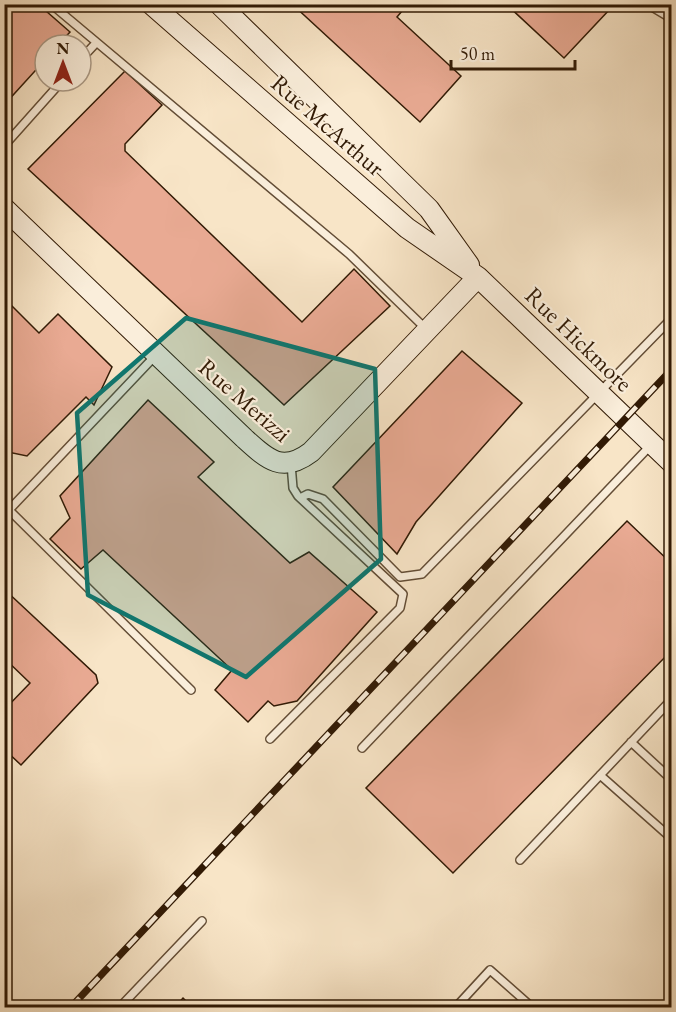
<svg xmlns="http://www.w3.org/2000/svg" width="676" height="1012" font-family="'EB Garamond',serif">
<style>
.building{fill:#e9aa93;stroke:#311a05;stroke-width:1.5}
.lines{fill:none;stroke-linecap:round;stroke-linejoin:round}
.lane-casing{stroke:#634d36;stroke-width:10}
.secondary-casing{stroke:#311a05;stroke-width:22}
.lane{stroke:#faeedb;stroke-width:7}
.secondary{stroke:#faeedb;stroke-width:20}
.rail-casing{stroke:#311a05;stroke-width:7}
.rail{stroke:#faeedb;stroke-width:4.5;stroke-dasharray:14;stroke-linecap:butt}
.marked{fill:#0f766e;fill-opacity:0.2;stroke:#0f766e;stroke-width:4.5;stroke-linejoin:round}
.labels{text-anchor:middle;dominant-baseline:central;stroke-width:4.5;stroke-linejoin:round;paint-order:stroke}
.street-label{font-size:24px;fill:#311a05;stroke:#faeedb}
</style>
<rect width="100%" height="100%" fill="#f8e5c7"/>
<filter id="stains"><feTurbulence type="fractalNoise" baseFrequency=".00333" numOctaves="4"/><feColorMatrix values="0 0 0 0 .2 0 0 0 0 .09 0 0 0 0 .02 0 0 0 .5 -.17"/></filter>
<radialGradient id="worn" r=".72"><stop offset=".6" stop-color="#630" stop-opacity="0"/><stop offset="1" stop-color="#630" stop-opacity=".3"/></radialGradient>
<path class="building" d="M14 4H38L70 32 58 45H45V60L4 105V15Z
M292 4H408L397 17 461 76 420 122Z
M506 4H604L610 9 564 58Z
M125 71 162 105 125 144V151L302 322 354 269 390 306 284 405 28 169Z
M4 298 39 333 58 314 112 367 94 405 86 397 27 456 8 452 4 455Z
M462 351 522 403 416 522 397 554 333 487Z
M148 400 214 462 198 477 290 563 309 552 377 612 297 701 274 706 268 701 248 722 215 690 232 670 103 550 81 569 50 539 70 518 60 496Z
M627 521 672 564V650L453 873 366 788Z
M4 589 96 675 98 683 21 765 4 749V710L30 683 4 658Z
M183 998 193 1008H174Z"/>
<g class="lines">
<defs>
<path id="lane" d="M51 4 349 254 425 328
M647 4 672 19
M81 59 96 43
M4 146 62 81
M300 498 308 494 323 499 400 577 422 574 672 318
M4 505 191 690
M9 510 154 357
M270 739 400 608 403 594 298 496 293 488 291 464
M631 742 672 780
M362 748 650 446
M600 775 670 837 672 832
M520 860 672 699
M119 1008 202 921
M455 1008 490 970 533 1008"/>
<path id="secondary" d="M151 4 407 228 478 277 672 463
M219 4 429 209 469 265
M4 208 244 438C267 459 282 474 311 452L478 277"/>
</defs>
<use href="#lane" class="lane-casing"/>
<use href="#secondary" class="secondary-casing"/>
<use href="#lane" class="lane"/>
<use href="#secondary" class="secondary"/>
<defs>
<path id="rail" d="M70 1008 672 369"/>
</defs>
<use href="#rail" class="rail-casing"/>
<use href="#rail" class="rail"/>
</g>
<path class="marked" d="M186 318 375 369 381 559 246 677 88 595 77 413Z"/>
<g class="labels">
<g class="street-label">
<text transform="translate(328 125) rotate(41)">Rue McArthur</text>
<text transform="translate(579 339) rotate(44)">Rue Hickmore</text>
<text transform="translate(245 400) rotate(41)">Rue Merizzi</text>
</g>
</g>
<rect width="676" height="1012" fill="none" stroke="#f8e5c7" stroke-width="24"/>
<rect x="6" y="6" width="664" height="1000" fill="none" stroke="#311a05" stroke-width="3"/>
<rect x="12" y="12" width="652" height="988" fill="none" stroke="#311a05" stroke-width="1.5"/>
<g transform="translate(63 63)"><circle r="28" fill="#faeedb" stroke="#aa9985" stroke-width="1.5"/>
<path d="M0-4.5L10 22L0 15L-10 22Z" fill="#8f2418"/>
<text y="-9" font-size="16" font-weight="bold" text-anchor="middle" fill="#311a05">N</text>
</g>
<path d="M451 60v9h124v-9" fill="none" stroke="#311a05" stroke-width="3"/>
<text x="460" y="60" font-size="18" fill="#311a05" stroke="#faeedb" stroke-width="4.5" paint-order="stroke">50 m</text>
<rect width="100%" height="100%" filter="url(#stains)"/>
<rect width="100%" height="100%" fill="url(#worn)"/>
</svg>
